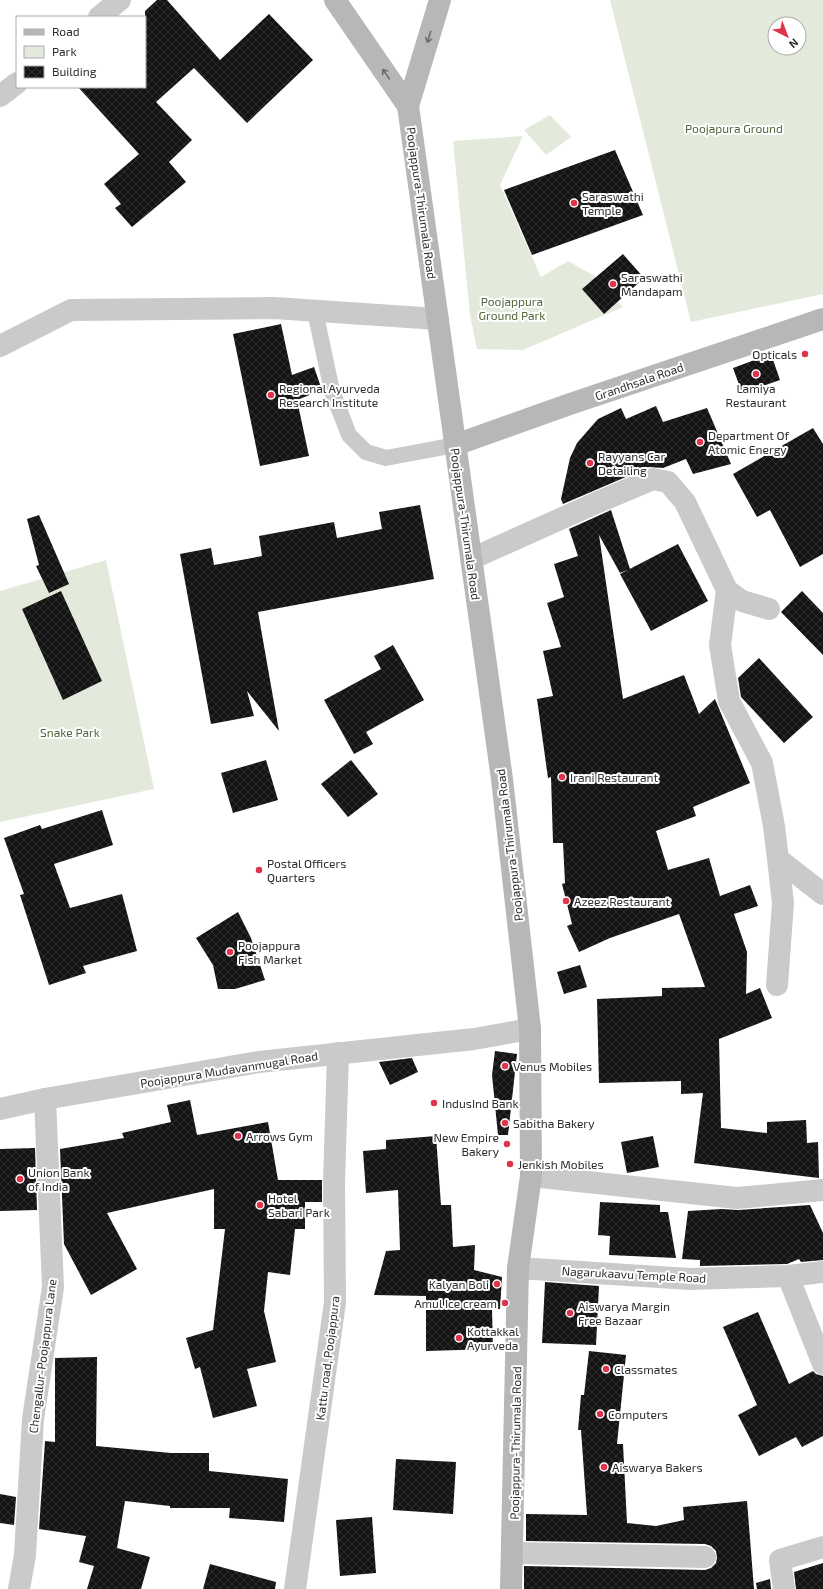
<svg xmlns="http://www.w3.org/2000/svg" width="823" height="1589" font-family="'Exo 2',sans-serif">
<style>
.green{fill:#e4eadb;fill-rule:evenodd}
.building{fill:url(#building-cross-hatch)}
.lines{fill:none;stroke-linecap:round;stroke-linejoin:round}
.service{stroke:#cacaca;stroke-width:16}
.minor{stroke:#cacaca;stroke-width:22}
.tertiary{stroke:#cacaca;stroke-width:22}
.secondary{stroke:#b7b7b7;stroke-width:22}
.oneway{stroke:#6b6b6b}
.poi-dot{fill:#e0344c;stroke:#fff;stroke-width:1.5}
.labels{text-anchor:middle;dominant-baseline:central;stroke-width:4;stroke-linejoin:round;paint-order:stroke}
.park-label{font-size:12px;fill:#53673c;stroke:#fff}
.poi-label{font-size:12px;fill:#2d2d2d;stroke:#fff;text-anchor:start}
.street-label{font-size:12px;fill:#2d2d2d;stroke:#fff}
</style>
<defs>
<pattern id="building-cross-hatch" width="8" height="8" patternUnits="userSpaceOnUse"><rect width="8" height="8" fill="#141414"/><path d="M0 0l8 8M0 8l8-8" fill="none" stroke="#2e2e2e"/></pattern>
</defs>
<rect width="100%" height="100%" fill="#fff"/>
<path class="green" d="M610 0H823V294L691 322ZM775 24H799V48H775Z
M550 115 571 137 546 155 524 130Z
M523 136 500 185 541 277 568 261 593 275 623 307 523 350 477 349 470 315 453 141Z
M106 560 154 789 0 822V591Z"/>
<path class="building" d="M157 0H167L220 60 269 14 313 60 247 123 194 68 156 102 192 140 169 162 186 182 132 227 115 208 121 204 104 184 139 154 78 87H145V11Z
M615 150 643 215 532 255 504 190Z
M623 254 644 278 604 314 582 289Z
M281 324 292 375 314 367 322 390 297 400 309 456 260 466 233 334Z
M771 354 780 380 742 393 733 368Z
M656 406 663 422 707 408 731 464 693 474 686 459 663 468 649 467 563 504 561 499 570 458 577 443 598 419 621 408 626 419Z
M813 428 823 444V554L800 567 770 510 757 517 733 474Z
M420 505 434 579 258 612 279 731 247 691 254 716 211 724 180 554 211 548 214 565 262 556 259 536 334 522 337 538 382 529 379 512Z
M611 510 630 569 620 573 599 535 623 699 684 675 699 714 715 699 750 783 693 807 696 816 656 831 668 870 709 858 720 896 750 885 758 906 734 914 747 952 746 994 760 988 772 1018 719 1039 721 1128 767 1133V1122L806 1120 807 1143 818 1142 819 1178 694 1163 703 1093 681 1094V1081L599 1083 597 999 662 996V988L705 987 679 914 610 938 579 952 567 926 572 924 562 884 565 883 563 843H553L551 777 548 778 537 699 553 696 543 651 561 647 547 603 564 597 554 564 578 556 569 529Z
M39 515 69 584 49 593 36 566 39 565 27 519Z
M678 544 708 601 651 631 620 574Z
M61 591 102 681 63 700 22 609Z
M802 591 823 613V655L781 612Z
M393 645 424 700 366 732 373 744 354 754 324 700 381 669 374 656Z
M759 658 813 717 784 743 741 697 738 678Z
M266 760 278 800 233 813 221 773Z
M351 760 378 794 348 817 321 784Z
M102 810 113 845 54 864 70 908 122 894 137 951 83 966 86 973 49 985 20 895 24 894 4 838 40 825 42 829Z
M238 912 251 938 265 980 235 989H218L213 965 196 938Z
M580 965 587 987 564 994 557 972Z
M495 1051 517 1054 508 1135H498L492 1075Z
M412 1058 418 1072 390 1085 379 1062Z
M190 1100 197 1135 268 1122 278 1180H322V1202H305V1229H295L290 1275 268 1272 264 1311 276 1362 247 1369 257 1406 213 1418 200 1367 195 1369 186 1338 213 1330 225 1229H214V1189L107 1213 137 1269 91 1295 64 1244 60 1149 124 1138 122 1133 171 1122 167 1105Z
M436 1136 441 1205H451L453 1247 475 1245 474 1270 502 1277 500 1309H492L493 1349 426 1351V1296L374 1295 386 1251 400 1250 398 1190 366 1193 363 1151 386 1149V1140Z
M653 1136 659 1167 627 1173 621 1142Z
M35 1148 37 1210 0 1211V1149Z
M600 1202 660 1205V1212H668L676 1258 609 1255 610 1236 598 1235Z
M810 1205 823 1233V1260L801 1262 799 1259 787 1264 700 1266V1260L682 1259 688 1211 722 1209 738 1210Z
M545 1282 599 1286 596 1345 542 1343Z
M758 1312 789 1384 813 1371 816 1374 823 1376V1436L802 1447 796 1437 759 1456 738 1415 757 1405 723 1327Z
M589 1351 626 1355 617 1444H623L627 1523 656 1526 684 1520 683 1507 747 1501 754 1589H524V1566L705 1570 711 1568 716 1563 717 1558 716 1551 711 1546 705 1544 526 1541V1514L587 1515 581 1430H578L581 1395H584Z
M97 1357 96 1446 171 1453H209V1471L288 1479 284 1522 229 1518 230 1508H170V1506L125 1501 117 1548 150 1557 141 1589H87L94 1566 79 1562 86 1536 39 1529 45 1441 55 1442V1358Z
M396 1459 456 1462 453 1514 393 1510Z
M0 1494 16 1497 14 1525 0 1523Z
M372 1517 376 1573 340 1576 336 1520Z
M823 1563V1589H796L794 1572Z
M210 1564 276 1582 275 1589H203Z
M770 1579 771 1589H757L756 1583Z"/>
<g class="lines">
<path class="service" d="M315 311 332 391 349 435 366 452 386 458 455 445"/>
<path class="minor" d="M99 17 120 0
M0 96 17 83
M0 346 71 310 274 308 438 319
M471 559 596 503 653 479 668 482 685 502 727 590 742 601 769 609
M727 590 720 645 729 701 762 763 774 826 778 859 783 903 777 985
M778 859 823 894
M531 1176 737 1198 823 1190
M518 1268 690 1279 788 1276 823 1272
M788 1276 823 1364
M513 1553 705 1557
M19 1589 25 1555 33 1419 53 1287 45 1099
M295 1589 335 1302 334 1182 338 1053
M784 1589 780 1560 823 1547"/>
<path class="tertiary" d="M0 1109 45 1099 259 1062 474 1039 530 1029"/>
<path class="secondary" d="M335 0 408 106
M440 0 408 106 502 779 530 1029 531 1176 518 1268 511 1589
M455 445 570 404 823 319"/>
</g>
<defs><path id="oneway-shaft" d="M-6 0H5M1.5-3L5.5 0L1.5 3" fill="none" stroke-width="1.6" stroke-linecap="round" stroke-linejoin="round"/></defs>
<g class="oneway">
<use href="#oneway-shaft" transform="translate(429 37) rotate(107)"/>
<use href="#oneway-shaft" transform="translate(386 74) rotate(-125)"/>
</g>
<g class="poi-dot">
<circle cx="574" cy="203" r="4"/>
<circle cx="613" cy="284" r="4"/>
<circle cx="805" cy="354" r="4"/>
<circle cx="756" cy="374" r="4"/>
<circle cx="271" cy="395" r="4"/>
<circle cx="700" cy="442" r="4"/>
<circle cx="590" cy="463" r="4"/>
<circle cx="562" cy="777" r="4"/>
<circle cx="259" cy="870" r="4"/>
<circle cx="566" cy="901" r="4"/>
<circle cx="230" cy="952" r="4"/>
<circle cx="505" cy="1066" r="4"/>
<circle cx="434" cy="1103" r="4"/>
<circle cx="505" cy="1123" r="4"/>
<circle cx="238" cy="1136" r="4"/>
<circle cx="507" cy="1144" r="4"/>
<circle cx="510" cy="1164" r="4"/>
<circle cx="20" cy="1179" r="4"/>
<circle cx="260" cy="1205" r="4"/>
<circle cx="497" cy="1284" r="4"/>
<circle cx="505" cy="1303" r="4"/>
<circle cx="570" cy="1313" r="4"/>
<circle cx="459" cy="1338" r="4"/>
<circle cx="606" cy="1369" r="4"/>
<circle cx="600" cy="1414" r="4"/>
<circle cx="604" cy="1467" r="4"/>
</g>
<g class="labels">
<g class="park-label">
<text x="734" y="128">Poojapura Ground</text>
<text x="512" y="301">Poojappura<tspan x="512" dy="14">Ground Park</tspan></text>
<text x="70" y="732">Snake Park</text>
</g>
<g class="poi-label">
<text x="582" y="196">Saraswathi<tspan x="582" dy="14">Temple</tspan></text>
<text x="621" y="277">Saraswathi<tspan x="621" dy="14">Mandapam</tspan></text>
<text x="797" y="354" text-anchor="end">Opticals</text>
<text x="279" y="388">Regional Ayurveda<tspan x="279" dy="14">Research Institute</tspan></text>
<text x="756" y="388" text-anchor="middle">Lamiya<tspan x="756" dy="14">Restaurant</tspan></text>
<text x="708" y="435">Department Of<tspan x="708" dy="14">Atomic Energy</tspan></text>
<text x="598" y="456">Rayyans Car<tspan x="598" dy="14">Detailing</tspan></text>
<text x="570" y="777">Irani Restaurant</text>
<text x="267" y="863">Postal Officers<tspan x="267" dy="14">Quarters</tspan></text>
<text x="574" y="901">Azeez Restaurant</text>
<text x="238" y="945">Poojappura<tspan x="238" dy="14">Fish Market</tspan></text>
<text x="513" y="1066">Venus Mobiles</text>
<text x="442" y="1103">IndusInd Bank</text>
<text x="513" y="1123">Sabitha Bakery</text>
<text x="246" y="1136">Arrows Gym</text>
<text x="499" y="1137" text-anchor="end">New Empire<tspan x="499" dy="14">Bakery</tspan></text>
<text x="518" y="1164">Jenkish Mobiles</text>
<text x="28" y="1172">Union Bank<tspan x="28" dy="14">of India</tspan></text>
<text x="268" y="1198">Hotel<tspan x="268" dy="14">Sabari Park</tspan></text>
<text x="489" y="1284" text-anchor="end">Kalyan Boli</text>
<text x="497" y="1303" text-anchor="end">Amul Ice cream</text>
<text x="578" y="1306">Aiswarya Margin<tspan x="578" dy="14">Free Bazaar</tspan></text>
<text x="467" y="1331">Kottakkal<tspan x="467" dy="14">Ayurveda</tspan></text>
<text x="614" y="1369">Classmates</text>
<text x="608" y="1414">Computers</text>
<text x="612" y="1467">Aiswarya Bakers</text>
</g>
<g class="street-label">
<text transform="translate(422 203) rotate(82)">Poojappura-Thirumala Road</text>
<text transform="translate(639 381) rotate(-19)">Grandhsala Road</text>
<text transform="translate(466 524) rotate(82)">Poojappura-Thirumala Road</text>
<text transform="translate(509 845) rotate(-97)">Poojappura-Thirumala Road</text>
<text transform="translate(229 1069) rotate(-9)">Poojappura Mudavanmugal Road</text>
<text transform="translate(634 1274) rotate(3)">Nagarukaavu Temple Road</text>
<text transform="translate(42 1356) rotate(-83)">Chengallur-Poojappura Lane</text>
<text transform="translate(327 1358) rotate(-83)">Kattu road, Poojappura</text>
<text transform="translate(515 1443) rotate(-89)">Poojappura-Thirumala Road</text>
</g>
</g>
<rect x="16" y="16" width="130" height="72" fill="#ffffff" stroke="#ababab"/>
<rect x="24" y="29" width="20" height="6" fill="#b7b7b7" stroke="#ababab"/>
<text x="52" y="36" font-size="12" fill="#2d2d2d">Road</text>
<rect x="24" y="46" width="20" height="12" fill="#e4eadb" stroke="#ababab"/>
<text x="52" y="56" font-size="12" fill="#2d2d2d">Park</text>
<rect x="24" y="66" width="20" height="12" fill="url(#building-cross-hatch)" stroke="#ababab"/>
<text x="52" y="76" font-size="12" fill="#2d2d2d">Building</text>
<g transform="translate(787 36) rotate(138)"><circle r="19" fill="#ffffff" stroke="#ababab"/>
<path d="M0-3L7 15L0 10L-7 15Z" fill="#e0344c"/>
<text y="-6" font-size="11" font-weight="bold" text-anchor="middle" fill="#2d2d2d">N</text>
</g>
</svg>
